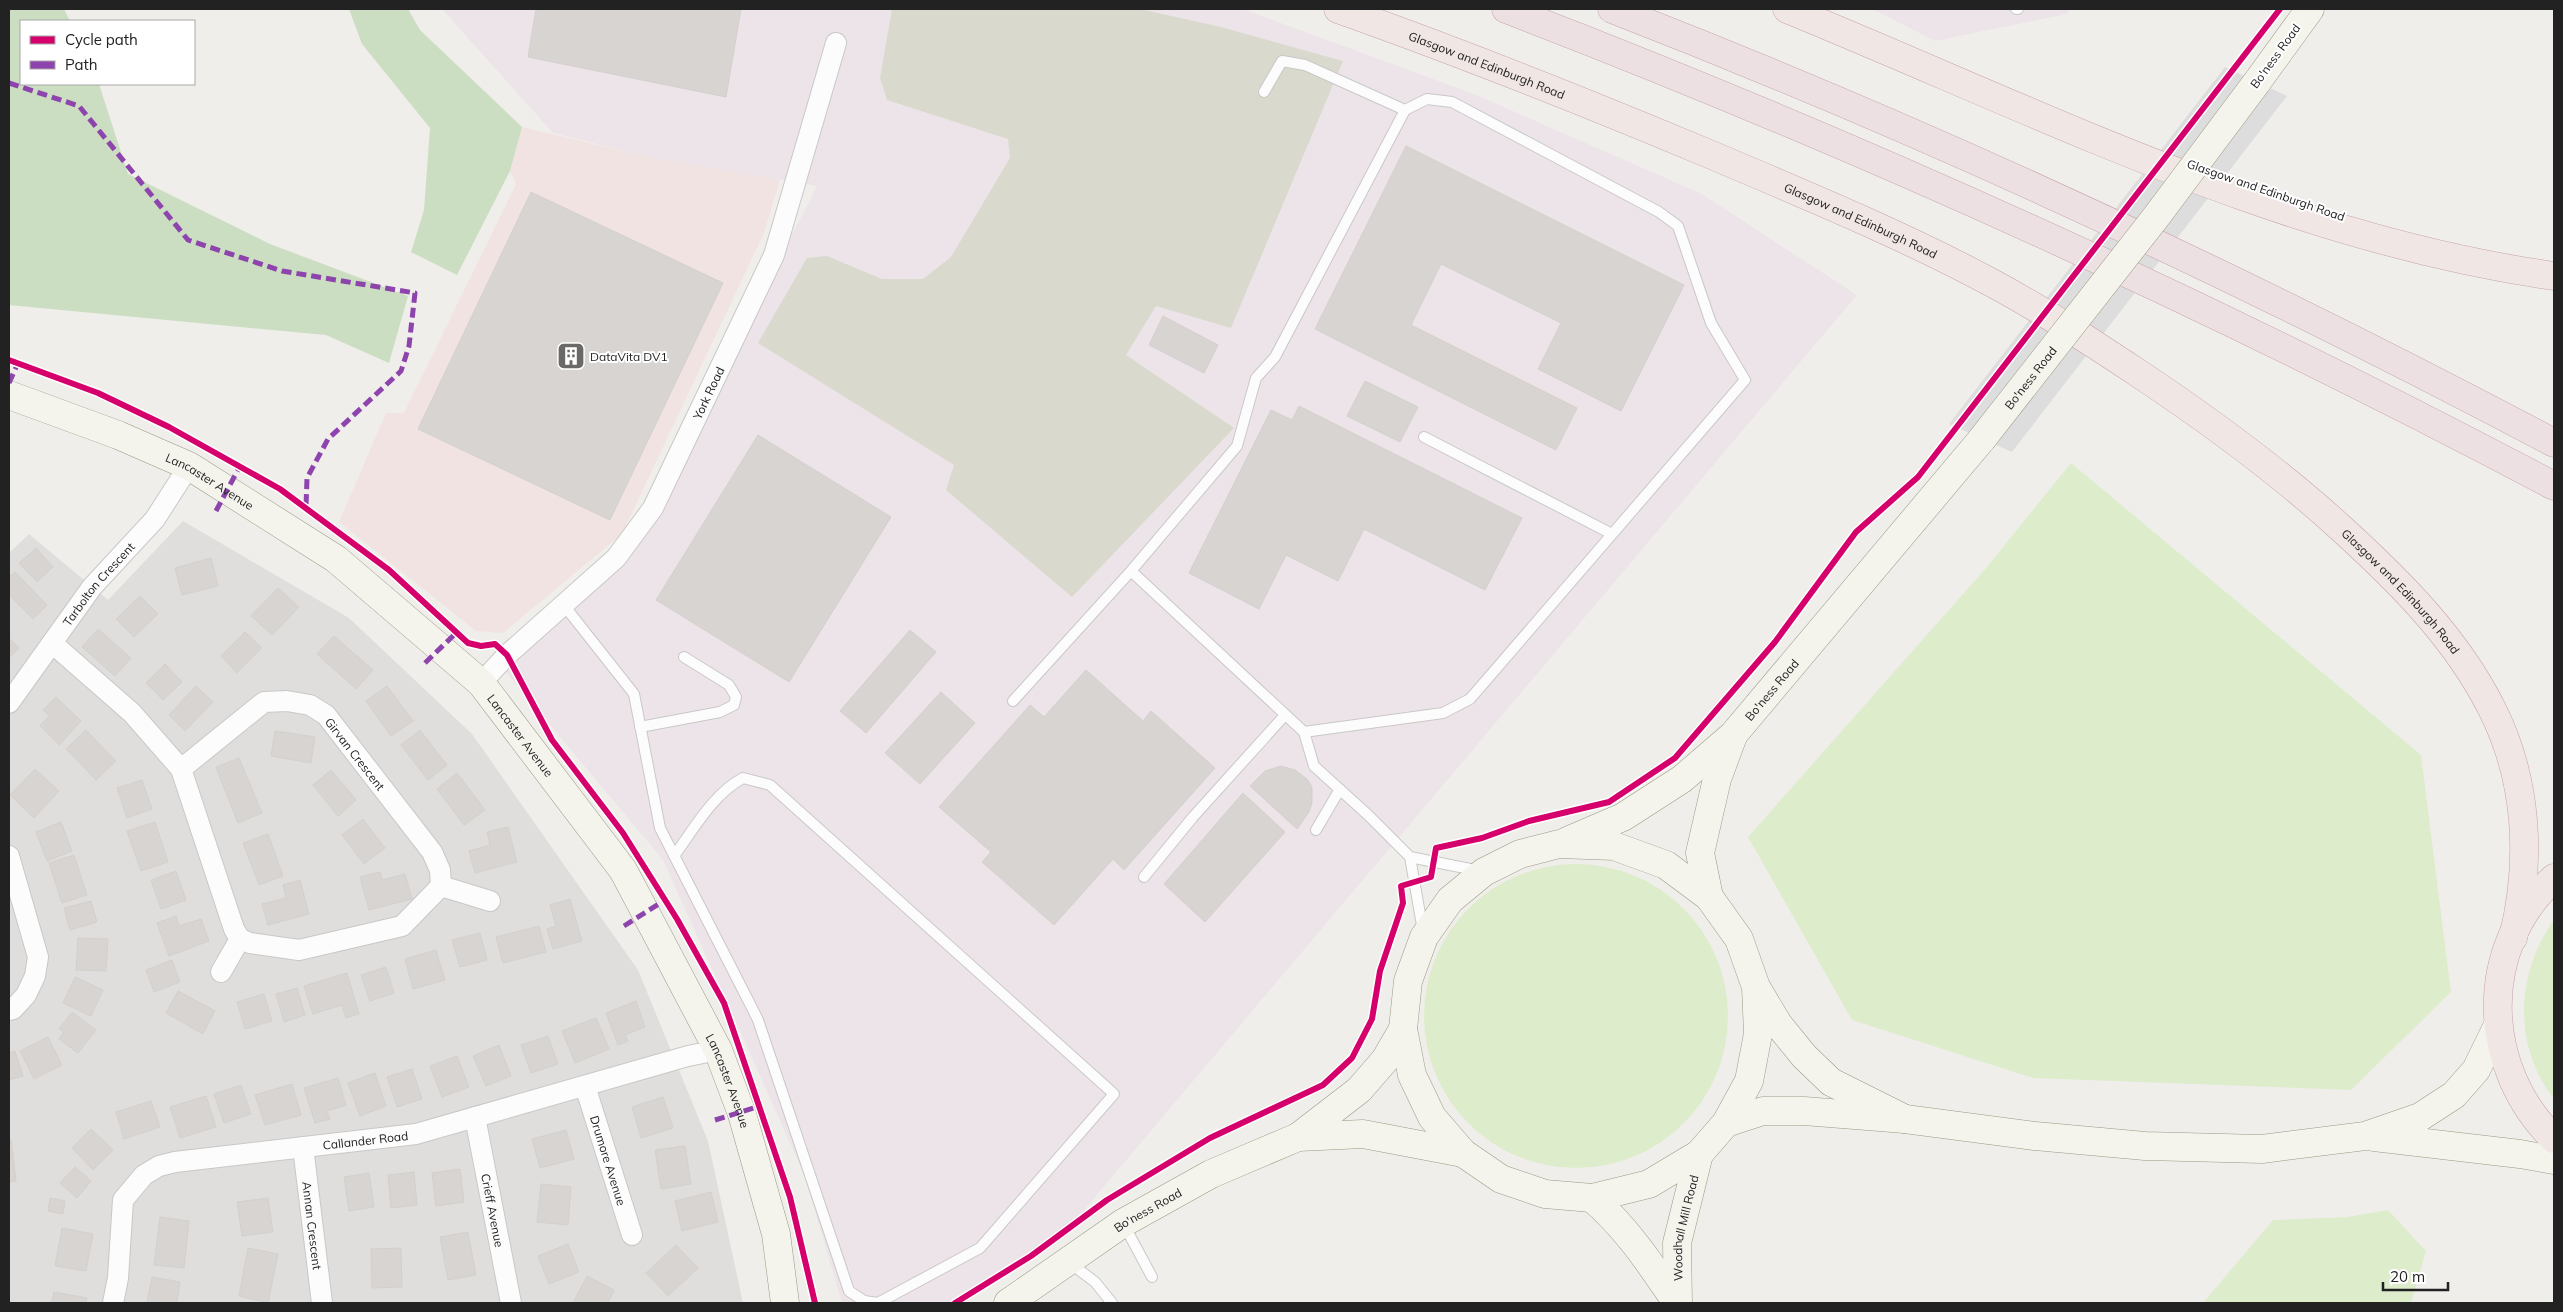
<svg xmlns="http://www.w3.org/2000/svg" width="2563" height="1312" font-family="Mulish,sans-serif">
<style>
.residential{fill:#dfdedc}
.commercial{fill:#f1e3e1}
.industrial{fill:#ede4e9}
.construction{fill:#d9d9cd}
.grass{fill:#ddeccb}
.forest{fill:#cbdec1}
.pier{fill:#dedddd}
.building{fill:#d7d4d2;stroke:#d3d0cc}
.lines{fill:none;stroke-linecap:round;stroke-linejoin:round}
.service-casing{stroke:#c9c8c7;stroke-width:12}
.minor-casing{stroke:#c9c8c7;stroke-width:22}
.secondary-casing{stroke:#999a82;stroke-width:29}
.trunk-casing{stroke:#c5a2ac;stroke-width:29}
.motorway-casing{stroke:#c5a2ac;stroke-width:29}
.service{stroke:#fdfcfc;stroke-width:10}
.minor{stroke:#fdfcfc;stroke-width:20}
.secondary{stroke:#f4f4ed;stroke-width:28}
.trunk{stroke:#f0e6e4;stroke-width:28}
.motorway{stroke:#ece0e2;stroke-width:28}
.secondary-bridge-casing{stroke:#999a82;stroke-width:29;stroke-linecap:butt}
.secondary-bridge{stroke:#f4f4ed;stroke-width:28}
.quiet{stroke:#8e44ad;stroke-width:5;stroke-dasharray:10 5;stroke-linecap:butt}
.cycleway-casing{stroke:#fff;stroke-width:9}
.cycleway{stroke:#d6006c;stroke-width:6}
.labels{text-anchor:middle;dominant-baseline:central;stroke-width:4;stroke-linejoin:round;paint-order:stroke}
.street-label{font-size:12px;fill:#222;stroke:#fff}
.poi-label{font-size:12px;fill:#222;stroke:#fff;text-anchor:start}
</style>
<rect width="100%" height="100%" fill="#f0eeeb"/>
<path class="residential" d="M183 521 349 618 472 734 638 970 708 1141 743 1303H9V553L29 534 108 600Z"/>
<path class="commercial" d="M522 127 648 157 780 180 764 233 622 534 503 633 476 631 339 522 386 413H404L516 184 510 171Z"/>
<path class="industrial" d="M442 9H1243L1474 94 1700 193 1857 295 1074 1222 961 1303H842L804 1174 663 860 504 670 637 536 817 186 648 157 553 133Z
M1872 9H2070L2067 14 1935 41Z"/>
<path class="construction" d="M892 9H1140L1221 27 1343 61 1231 328 1156 306 1126 355 1234 428 1072 597 946 490 954 465 758 343 807 258 827 256 882 279H923L951 257 1010 158 1008 139 887 100 880 78Z"/>
<path class="grass" d="M2071 463 2421 755 2451 992 2351 1090 2033 1078 1852 1020 1748 837 1986 568Z
M1424 1016a152 152 0 1 1 304 0a152 152 0 1 1-304 0Z
M2554 920V1099C2513 1046 2515 974 2554 920Z
M2388 1210 2426 1251 2411 1303H2203L2273 1220 2347 1217Z"/>
<path class="forest" d="M9 9H64L70 21H21V84H99L128 174 270 244 408 296 389 363 326 335 9 305Z
M349 9H408L420 30 522 127 510 171 457 275 411 252 424 210 430 128 362 44Z"/>
<path class="pier" d="M2225 67 2287 96 2012 452 1949 424Z"/>
<path class="building" d="M536 9H741L726 97 528 57Z
M1406 146 1684 285 1621 411 1538 369 1561 323 1441 264 1411 325 1577 408 1556 450 1315 329Z
M531 192 723 283 610 520 418 429Z
M1163 316 1218 345 1204 373 1149 345Z
M1365 381 1418 407 1400 442 1347 416Z
M1299 406 1522 518 1485 590 1364 529 1338 581 1286 555 1259 609 1189 573 1271 410 1292 420Z
M758 435 891 517 789 682 656 600Z
M36 548 53 567 37 582 19 563Z
M211 558 218 586 182 595 175 568Z
M15 572 47 605 33 619 9 595V577Z
M278 588 299 607 272 635 251 616Z
M140 596 158 614 134 637 116 619Z
M98 629 131 658 115 676 82 647Z
M910 630 936 652 866 733 840 711Z
M245 632 262 648 237 673 221 656Z
M334 636 373 670 356 689 317 654Z
M9 638 19 648 9 658Z
M165 664 182 682 163 700 146 683Z
M1086 670 1143 721 1151 711 1215 768 1124 870 1113 859 1054 925 982 862 991 852 939 807 1030 705 1044 717Z
M196 686 213 702 185 731 169 715Z
M387 686 413 721 391 736 366 701Z
M941 692 975 723 920 784 885 753Z
M56 697 81 721 59 745 40 726 49 716 43 710Z
M86 730 116 761 96 780 66 749Z
M420 730 447 765 428 780 401 745Z
M275 731 315 737 311 763 271 756Z
M239 758 262 813 238 823 216 767Z
M1281 766 1295 770 1307 779 1312 787V803L1309 812 1297 829 1250 786 1265 771Z
M35 769 59 791 34 818 10 795Z
M331 770 356 800 338 816 313 785Z
M457 773 485 810 464 825 437 789Z
M142 780 152 809 127 818 117 788Z
M1243 793 1285 832 1205 922 1164 884Z
M363 819 385 848 364 864 342 835Z
M61 822 72 851 47 861 36 832Z
M155 822 168 862 141 871 127 831Z
M508 827 517 862 475 873 469 851 490 845 487 832Z
M268 834 283 876 259 885 243 843Z
M74 855 87 895 62 903 49 863Z
M176 871 186 900 161 909 151 880Z
M380 872 382 880 405 874 412 899 369 910 360 877Z
M300 880 309 914 268 925 262 904 286 898 283 885Z
M570 899 582 941 553 949 547 929 556 926 550 905Z
M91 901 97 922 70 930 64 908Z
M176 916 179 926 201 919 209 941 169 956 157 923Z
M539 926 546 952 503 963 496 937Z
M480 933 487 960 460 967 452 940Z
M78 938 108 939 106 971 76 970Z
M436 950 445 980 413 989 405 959Z
M172 960 180 982 154 992 146 970Z
M386 967 394 993 370 1001 361 975Z
M347 973 359 1014 346 1018 342 1005 313 1014 304 986Z
M75 977 103 990 91 1016 63 1003Z
M297 988 305 1015 284 1022 276 994Z
M178 991 215 1011 203 1034 166 1013Z
M264 994 272 1021 245 1029 237 1002Z
M636 1001 645 1027 625 1035 628 1041 618 1045 606 1013Z
M72 1012 96 1030 78 1053 59 1039 64 1032 59 1029Z
M596 1018 609 1049 575 1063 562 1031Z
M548 1036 558 1064 531 1073 521 1045Z
M48 1037 62 1065 34 1079 20 1051Z
M499 1045 511 1076 486 1086 473 1056Z
M15 1051 23 1076 9 1080V1053Z
M457 1056 469 1087 442 1097 430 1066Z
M412 1069 422 1099 397 1107 387 1077Z
M375 1073 386 1106 360 1116 348 1083Z
M338 1078 346 1105 327 1111 330 1119 315 1123 304 1088Z
M292 1084 301 1115 265 1125 255 1095Z
M241 1085 251 1114 224 1123 214 1094Z
M206 1096 216 1127 180 1138 170 1107Z
M663 1097 673 1128 641 1138 632 1107Z
M151 1101 160 1127 124 1139 116 1112Z
M91 1129 113 1150 93 1170 72 1148Z
M566 1130 574 1159 540 1168 532 1139Z
M9 1140H11L16 1181 9 1182Z
M685 1146 691 1184 661 1189 655 1150Z
M75 1167 91 1181 77 1198 60 1183Z
M460 1169 464 1202 436 1206 432 1173Z
M414 1172 417 1205 391 1208 388 1175Z
M369 1173 374 1207 349 1211 344 1177Z
M541 1184 571 1187 568 1225 537 1222Z
M711 1192 718 1222 682 1231 675 1201Z
M50 1198 65 1201 63 1214 48 1211Z
M268 1198 273 1232 242 1236 237 1202Z
M160 1217 189 1221 184 1268 154 1265Z
M62 1228 93 1234 86 1271 55 1266Z
M468 1232 476 1275 448 1280 440 1237Z
M568 1244 579 1272 549 1284 538 1256Z
M676 1245 698 1268 668 1296 646 1273Z
M248 1248 278 1254 268 1303 239 1296Z
M401 1248 402 1287 372 1288 371 1249Z
M587 1276 614 1290 608 1303H573Z
M152 1277 180 1282 177 1303H147Z
M54 1292 87 1298 86 1303H52Z"/>
<g class="lines">
<defs>
<path id="service" d="M2016 9H2018
M1264 92 1282 61 1305 65 1405 110
M1424 437 1612 534
M1131 571 1304 732 1314 766 1368 815 1410 857 1423 931
M563 604 634 694 660 828 751 1006 758 1020 849 1291 864 1301 878 1303 980 1248 1114 1094 770 785 743 778C713 794 694 829 674 856
M1013 701 1131 571 1237 446 1256 378 1275 357 1405 110 1427 99 1452 102 1659 212 1678 226 1711 323 1745 380 1470 699 1443 713 1304 732
M640 727 720 712 734 705 736 697 729 685 684 657
M1316 830 1340 789
M1410 857 1480 871
M1144 877 1193 817 1285 715
M1123 1223 1152 1277
M1070 1263 1095 1282 1112 1303"/>
<g id="minor">
<path d="M52 643 132 713 181 769 234 929 240 939 250 943 299 950 402 926 441 886 440 870 432 852 326 715 310 705 287 701 264 702 181 769"/>
<path id="s1" d="M481 683 507 655 616 558 653 508 774 255 836 43"/>
<path id="s2" d="M9 703 92 587 155 519 189 466"/>
<path d="M9 856 38 957 35 976 26 995 13 1009 9 1010"/>
<path d="M441 886 490 901"/>
<path d="M221 972 240 939"/>
<path id="s3" d="M585 1086 632 1235"/>
<path id="s4" d="M475 1117 511 1303"/>
<path id="s5" d="M303 1147 322 1303"/>
<path id="s6" d="M113 1303 118 1278 123 1200 144 1175 159 1166 175 1162 416 1134 688 1056 718 1050"/>
</g>
<g id="secondary">
<path d="M2257 82 2310 9"/>
<path id="s7" d="M9 395 118 435 189 466 336 559 481 683 623 870 718 1050 742 1114 776 1234 785 1303"/>
<path id="s8" d="M1567 841 1623 817 1682 779 1733 735 1982 439"/>
<path d="M1709 897 1700 853 1717 779 1733 736"/>
<path d="M1756 987 1758 1034 1749 1081 1726 1123 1699 1154 1649 1184 1592 1198 1545 1194 1501 1179 1463 1153 1432 1117 1412 1075 1403 1029 1408 981 1424 937 1450 900 1484 872 1520 854 1559 844 1614 846 1666 865 1709 897 1739 939 1756 987 1778 1024 1804 1056 1831 1082 1905 1119"/>
<path d="M1726 1123 1763 1111H1804L1905 1119 2035 1136 2145 1146 2262 1149 2365 1136 2420 1117 2454 1095 2476 1070 2497 1027"/>
<path d="M1298 1137 1363 1134 1463 1153"/>
<path d="M2374 1137 2520 1154 2554 1160"/>
<path d="M1592 1198C1627 1228 1651 1265 1677 1303"/>
<path id="s9" d="M1008 1303 1123 1223 1211 1174 1298 1137 1359 1090 1385 1060 1403 1029"/>
<path id="s10" d="M1678 1303 1677 1243 1699 1154"/>
</g>
<g id="trunk">
<path id="s11" d="M1338 9C1465 54 1590 104 1714 156 1808 196 1903 235 1994 284 2044 311 2091 342 2138 373 2210 421 2280 472 2343 530 2401 583 2457 639 2492 709 2528 780 2532 862 2513 938"/>
<path d="M1787 9C2037 111 2284 238 2554 276"/>
<path d="M2554 878C2477 948 2481 1068 2554 1139"/>
</g>
<path id="motorway" d="M1506 9C1865 147 2214 306 2554 486
M1612 9C1934 134 2248 281 2554 443"/>
</defs>
<use href="#service" class="service-casing"/>
<use href="#minor" class="minor-casing"/>
<use href="#secondary" class="secondary-casing"/>
<use href="#trunk" class="trunk-casing"/>
<use href="#motorway" class="motorway-casing"/>
<use href="#service" class="service"/>
<use href="#minor" class="minor"/>
<use href="#secondary" class="secondary"/>
<use href="#trunk" class="trunk"/>
<use href="#motorway" class="motorway"/>
<defs>
<g id="secondary-bridge">
<path id="s12" d="M1982 439 2156 217 2257 82"/>
</g>
</defs>
<use href="#secondary-bridge" class="secondary-bridge-casing"/>
<use href="#secondary-bridge" class="secondary-bridge"/>
<path class="quiet" d="M9 83 79 106 188 240 282 271 415 293 409 346 401 371 328 439 307 478 306 507
M9 383 18 363
M216 511 240 466
M425 663 455 634
M624 926 665 900
M715 1120 760 1106"/>
<defs>
<path id="cycleway" d="M9 360 98 393 169 427 280 489 389 570 468 643 481 646 495 644 507 655 552 740 623 833 677 919 724 1003 790 1197 815 1303
M955 1303 1031 1256 1107 1200 1210 1138 1323 1085 1352 1058 1372 1019 1380 971 1403 903 1401 886 1431 877 1436 848 1482 838 1529 821 1609 802 1675 758 1775 642 1856 532 1918 477 2280 9"/>
</defs>
<use href="#cycleway" class="cycleway-casing"/>
<use href="#cycleway" class="cycleway"/>
</g>
<defs>
<symbol id="building-square" viewBox="-11 -11 22 22"><rect x="-9" y="-9" width="18" height="18" rx="4" fill="#6a6968" stroke="#fff"/><path d="M-4-6H4V6H1V3H-1V6H-4ZM-2.5-4.3h1.7v1.8h-1.7ZM.8-4.3h1.7v1.8H.8ZM-2.5-1h1.7V.8h-1.7ZM.8-1h1.7V.8H.8Z" fill="#fff"/></symbol>
</defs>
<g fill-rule="evenodd">
<use href="#building-square" x="555" y="340" width="32" height="32"/>
</g>
<g class="labels">
<g class="street-label">
<text transform="translate(2275 56) rotate(-54)">Bo'ness Road</text>
<text stroke="none"><textPath href="#s11" startOffset="159">Glasgow and Edinburgh Road</textPath></text>
<text transform="translate(2266 190) rotate(19)">Glasgow and Edinburgh Road</text>
<text stroke="none"><textPath href="#s11" startOffset="564">Glasgow and Edinburgh Road</textPath></text>
<text stroke="none"><textPath href="#s12" startOffset="78">Bo'ness Road</textPath></text>
<text stroke="none"><textPath href="#s1" startOffset="374">York Road</textPath></text>
<text stroke="none"><textPath href="#s7" startOffset="219">Lancaster Avenue</textPath></text>
<text stroke="none"><textPath href="#s2" startOffset="149">Tarbolton Crescent</textPath></text>
<text stroke="none"><textPath href="#s11" startOffset="1224">Glasgow and Edinburgh Road</textPath></text>
<text stroke="none"><textPath href="#s8" startOffset="258">Bo'ness Road</textPath></text>
<text stroke="none"><textPath href="#s7" startOffset="624">Lancaster Avenue</textPath></text>
<text transform="translate(355 754) rotate(52)">Girvan Crescent</text>
<text stroke="none"><textPath href="#s7" startOffset="1029">Lancaster Avenue</textPath></text>
<text stroke="none"><textPath href="#s6" startOffset="362">Callander Road</textPath></text>
<text stroke="none"><textPath href="#s3" startOffset="78">Drumore Avenue</textPath></text>
<text stroke="none"><textPath href="#s4" startOffset="95">Crieff Avenue</textPath></text>
<text stroke="none"><textPath href="#s9" startOffset="168">Bo'ness Road</textPath></text>
<text stroke="none"><textPath href="#s5" startOffset="79">Annan Crescent</textPath></text>
<text stroke="none"><textPath href="#s10" startOffset="76">Woodhall Mill Road</textPath></text>
</g>
<g class="poi-label">
<text x="590" y="356">DataVita DV1</text>
</g>
</g>
<rect width="2563" height="1312" fill="none" stroke="#222222" stroke-width="20"/>
<rect x="20" y="20" width="175" height="65" fill="#ffffff" stroke="#a7a7a7"/>
<rect x="30" y="36" width="25" height="8" fill="#d6006c" stroke="#a7a7a7"/>
<text x="65" y="45" font-size="15" fill="#222222">Cycle path</text>
<rect x="30" y="61" width="25" height="8" fill="#8e44ad" stroke="#a7a7a7"/>
<text x="65" y="70" font-size="15" fill="#222222">Path</text>
<path d="M2383 1282v8h65v-8" fill="none" stroke="#222222" stroke-width="2.5"/>
<text x="2390" y="1282" font-size="15" fill="#222222" stroke="#ffffff" stroke-width="4" paint-order="stroke">20 m</text>
</svg>
